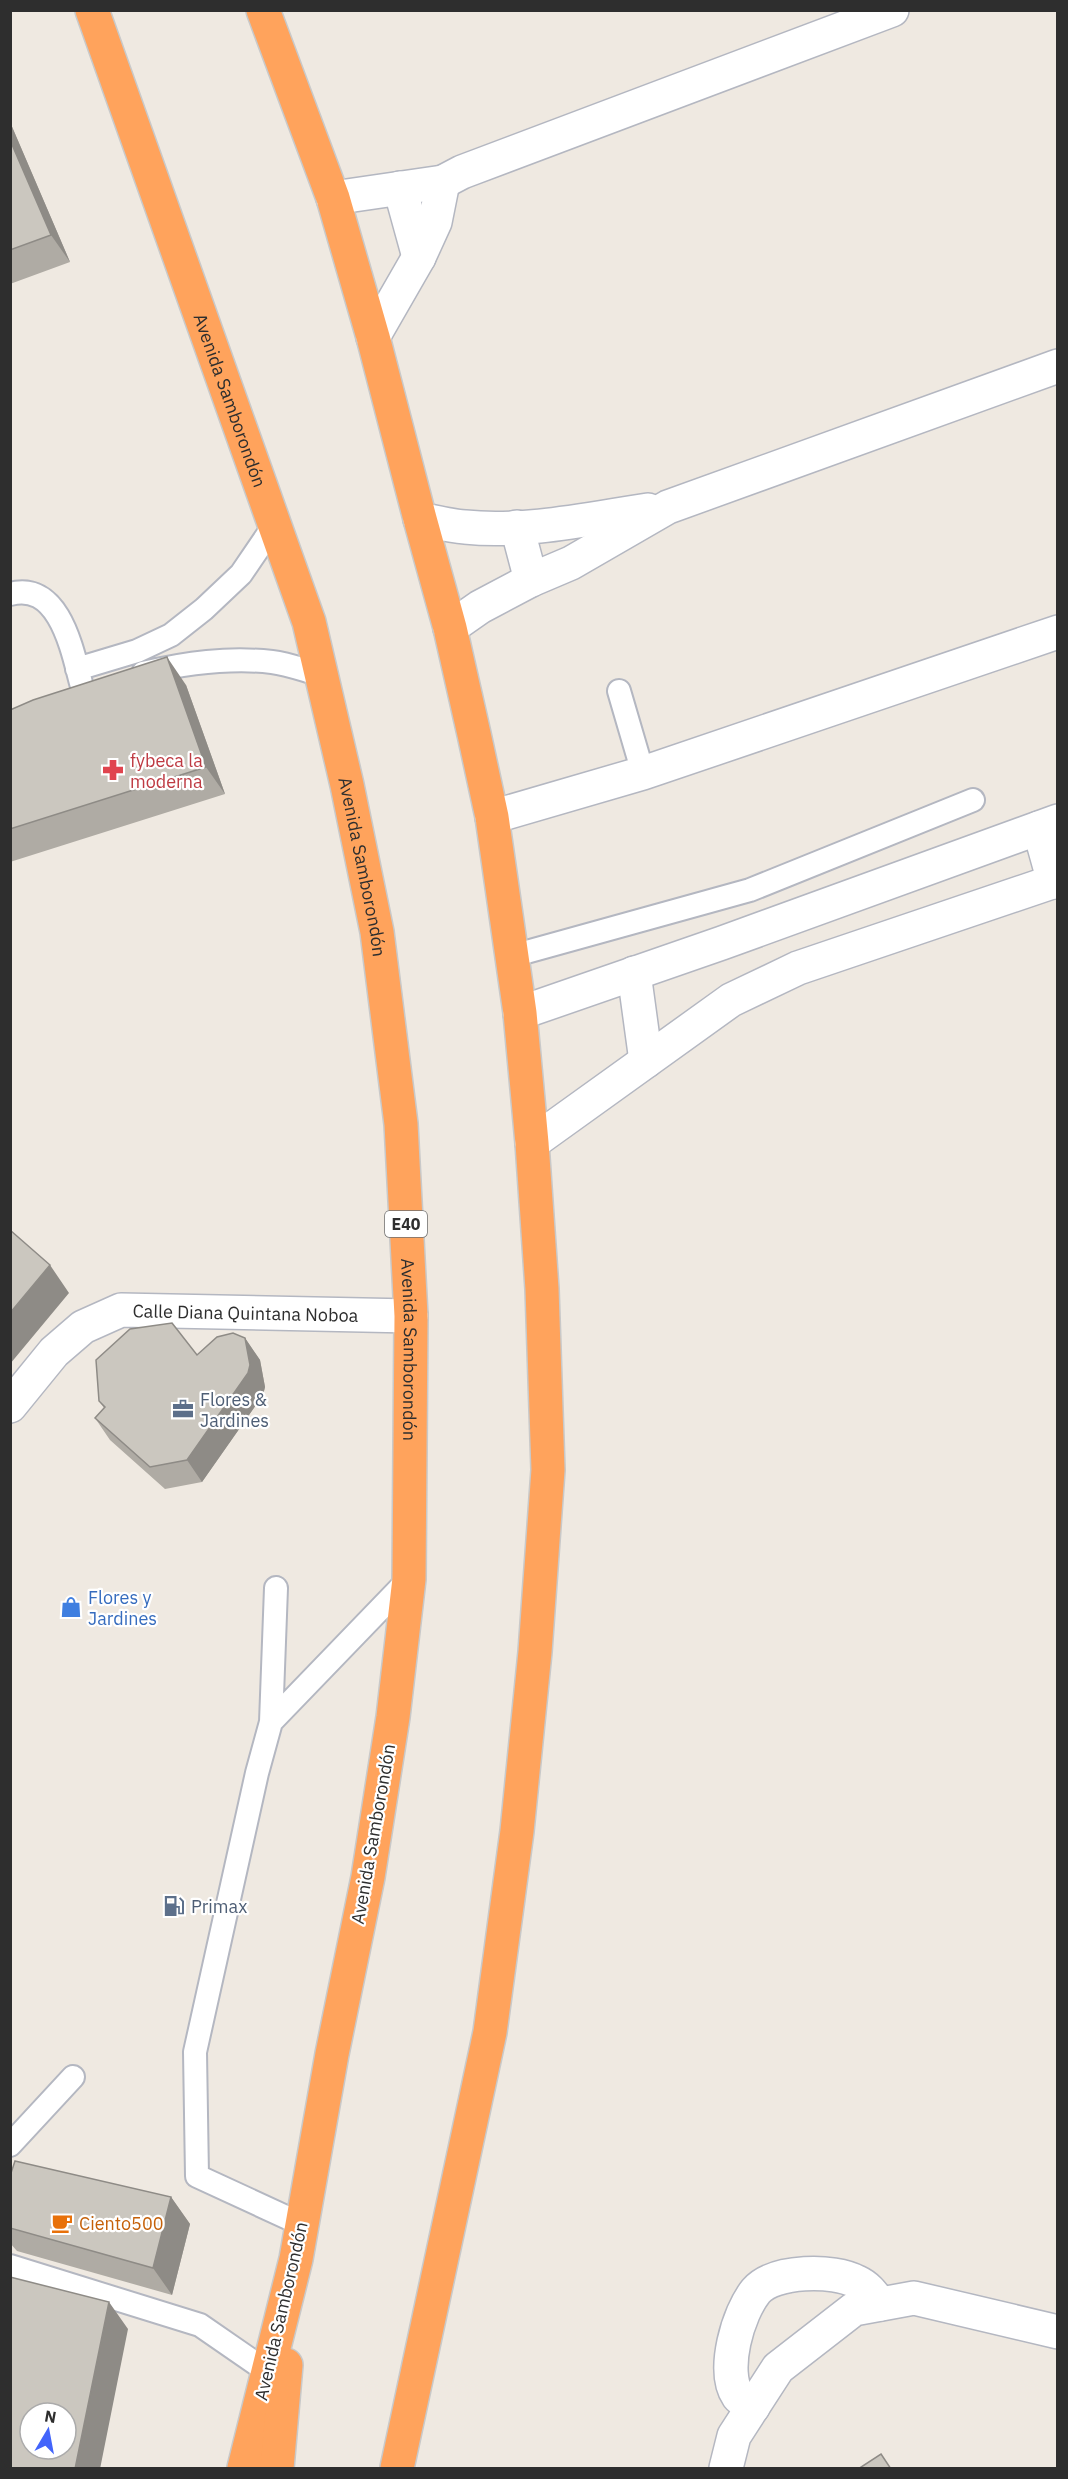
<svg xmlns="http://www.w3.org/2000/svg" width="1068" height="2479" font-family="'IBM Plex Sans',sans-serif">
<style>
.lines{fill:none;stroke-linecap:round;stroke-linejoin:round}
.lane-casing{stroke:#b4b7c1;stroke-width:26}
.street-casing{stroke:#b4b7c1;stroke-width:36}
.highway-casing{stroke:#c9c9c9;stroke-width:36}
.lane{stroke:#fff;stroke-width:22}
.street{stroke:#fff;stroke-width:33}
.highway{stroke:#ffa35c;stroke-width:33}
.wall{fill:#afaba4}
.shaded-wall{fill:#8e8b86}
.building{fill:#cbc7bf;stroke:#8e8b86;stroke-width:1.5;fill-rule:evenodd}
.labels{text-anchor:middle;dominant-baseline:central;stroke-width:4.5;stroke-linejoin:round;paint-order:stroke}
.shield{fill:#fff;stroke:#6d6d6d;stroke-width:1.5}
.shield-label{font-size:16px;font-weight:bold;fill:#2e2e2e}
.street-label{font-size:18px;fill:#2e2e2e;stroke:#fff}
.health-label{font-size:18px;fill:#be3a42;stroke:#fff;text-anchor:start}
.service-label{font-size:18px;fill:#4e5e75;stroke:#fff;text-anchor:start}
.shop-label{font-size:18px;fill:#366cbe;stroke:#fff;text-anchor:start}
.food-label{font-size:18px;fill:#c56008;stroke:#fff;text-anchor:start}
</style>
<rect width="100%" height="100%" fill="#efe9e1"/>
<g class="lines">
<defs>
<path id="lane" d="M10 594C59 581 72 649 81 683
M77 669 137 651 171 635 204 609 241 574 275 524
M143 673C186 663 228 657 272 662 289 664 306 671 322 675
M619 691 643 773
M512 956 750 890 973 800
M276 1588 271 1722 257 1773 195 2052 197 2176 301 2224
M271 1722 409 1579
M10 2145 73 2077
M10 2266 200 2325 268 2372"/>
<g id="street">
<path d="M400 188 419 257"/>
<path d="M333 198 443 182 462 172 892 10"/>
<path d="M373 337 419 257 435 222 443 182"/>
<path d="M420 519C435 522 450 526 465 527 526 533 588 519 648 510"/>
<path d="M517 527 531 580"/>
<path d="M450 628 480 607 531 580 571 563 668 507 1058 366"/>
<path d="M492 817 643 773 1058 632"/>
<path d="M1039 828 1054 882"/>
<path d="M634 973 646 1061"/>
<path d="M520 1013 722 943 1058 821"/>
<path d="M532 1143 731 1000 798 968 1058 880"/>
<path id="s1" d="M10 1406 54 1352 83 1327 121 1310 411 1316"/>
<path d="M753 2407C748 2404 741 2400 738 2396 721 2371 738 2313 756 2291 774 2270 834 2269 857 2282 868 2287 873 2295 880 2304"/>
<path d="M726 2468 734 2436 778 2368 854 2309 914 2298 1058 2332"/>
</g>
<g id="highway">
<path id="s2" d="M92 10 309 622 347 785 377 932 401 1124 411 1316 409 1579 393 1717 368 1877 332 2054 296 2259 244 2468"/>
<path d="M263 10 333 198 373 337 420 519 450 628 474 734 492 817 520 1013 532 1143 542 1289 548 1470 535 1652 517 1831 490 2032 397 2468"/>
<path d="M277 2468 286 2365"/>
</g>
</defs>
<use href="#lane" class="lane-casing"/>
<use href="#street" class="street-casing"/>
<use href="#highway" class="highway-casing"/>
<use href="#lane" class="lane"/>
<use href="#street" class="street"/>
<use href="#highway" class="highway"/>
</g>
<path class="wall" d="M10 122 70 262 10 284Z
M186 685 225 794 10 862V710Z
M245 1338 260 1360 265 1387 263 1395 202 1482 165 1489 110 1440 95 1418 104 1408 99 1401 197 1355Z
M10 2176 171 2197 190 2224 172 2295 17 2251 10 2243Z"/>
<path class="shaded-wall" d="M10 122 70 262 51 235 10 140Z
M167 657 186 685 225 794 206 767Z
M50 1265 69 1293 10 1364V1313Z
M245 1338 260 1360 265 1387 263 1395 202 1482 187 1460Z
M171 2197 190 2224 172 2295 153 2268Z
M109 2302 128 2329 100 2469H75Z"/>
<path class="building" d="M10 140 51 235 10 250Z
M167 657 206 767 10 829V710L33 700Z
M10 1230 50 1265 10 1313Z
M172 1323 197 1355 217 1337 233 1333 245 1338 250 1365 248 1373 187 1460 150 1467 95 1418 105 1407 99 1401 96 1360 130 1329Z
M15 2161 171 2197 153 2268 10 2228V2176Z
M10 2277 109 2302 75 2469H10ZM30 2413H66V2449H30Z
M881 2454 891 2469H858Z"/>
<defs>
<symbol id="pharmacy-bare" viewBox="-9 -9 18 18"><path d="M-2-6h4v4h4v4h-4v4h-4v-4h-4v-4h4Z" fill="#e0444e" stroke="#fff" stroke-width="2.5" paint-order="stroke"/></symbol>
<symbol id="office-bare" viewBox="-9 -9 18 18"><path d="M-6-3h4V-5.5h4V-3h4V5H-6ZM-1-4.5V-3h2v-1.5ZM-6 0V1H6V0Z" fill="#5c6f8a" stroke="#fff" stroke-width="2.5" paint-order="stroke"/></symbol>
<symbol id="shop-bare" viewBox="-9 -9 18 18"><path d="M-5-2.5h2.3a2.7 3.5 0 0 1 5.4 0H5L5.5 6h-11ZM-1.5-2.5h3a1.5 2.3 0 0 0-3 0Z" fill="#3f7fe0" stroke="#fff" stroke-width="2.5" paint-order="stroke"/></symbol>
<symbol id="fuel-bare" viewBox="-9 -9 18 18"><path d="M-5.5-6h7V0h2V4h1.3V-2.5L3-4.5l.8-.8L6-3V5H2.5V1h-1V6h-7ZM-4.2-4.7v3.2H.2V-4.7Z" fill="#5c6f8a" stroke="#fff" stroke-width="2.5" paint-order="stroke"/></symbol>
<symbol id="cafe-bare" viewBox="-9 -9 18 18"><path d="M-5.5-4.5H6V0H3Q3 3.5 0 3.5H-2.5Q-5.5 3.5-5.5 0ZM3-3.2v2h1.7v-2ZM-6 4.5H4V6H-6Z" fill="#e8710a" stroke="#fff" stroke-width="2.5" paint-order="stroke"/></symbol>
</defs>
<g fill-rule="evenodd">
<use href="#pharmacy-bare" x="98" y="755" width="30" height="30"/>
<use href="#office-bare" x="168" y="1394" width="30" height="30"/>
<use href="#shop-bare" x="56" y="1592" width="30" height="30"/>
<use href="#fuel-bare" x="159" y="1891" width="30" height="30"/>
<use href="#cafe-bare" x="47" y="2208" width="30" height="30"/>
</g>
<g class="labels">
<rect class="shield" x="385" y="1211" width="42" height="26" rx="4.5"/>
<g class="shield-label">
<text x="406" y="1224">E40</text>
</g>
<g class="street-label">
<text stroke="none"><textPath href="#s2" startOffset="414">Avenida Samborondón</textPath></text>
<text stroke="none"><textPath href="#s2" startOffset="900">Avenida Samborondón</textPath></text>
<text stroke="none"><textPath href="#s1" startOffset="274">Calle Diana Quintana Noboa</textPath></text>
<text stroke="none"><textPath href="#s2" startOffset="1386">Avenida Samborondón</textPath></text>
<text transform="translate(373 1834) rotate(-80)">Avenida Samborondón</text>
<text transform="translate(281 2311) rotate(-77)">Avenida Samborondón</text>
</g>
<g class="health-label">
<text x="130" y="760">fybeca la<tspan x="130" dy="21">moderna</tspan></text>
</g>
<g class="service-label">
<text x="200" y="1399">Flores &amp;<tspan x="200" dy="21">Jardines</tspan></text>
<text x="191" y="1906">Primax</text>
</g>
<g class="shop-label">
<text x="88" y="1597">Flores y<tspan x="88" dy="21">Jardines</tspan></text>
</g>
<g class="food-label">
<text x="79" y="2223">Ciento500</text>
</g>
</g>
<rect width="1068" height="2479" fill="none" stroke="#2e2e2e" stroke-width="24"/>
<g transform="translate(48 2431) rotate(10)"><circle r="28" fill="#ffffff" stroke="#ababab" stroke-width="1.5"/>
<path d="M0-4.5L10 22L0 15L-10 22Z" fill="#4264fb"/>
<text y="-9" font-size="16" font-weight="bold" text-anchor="middle" fill="#2e2e2e">N</text>
</g>
</svg>
